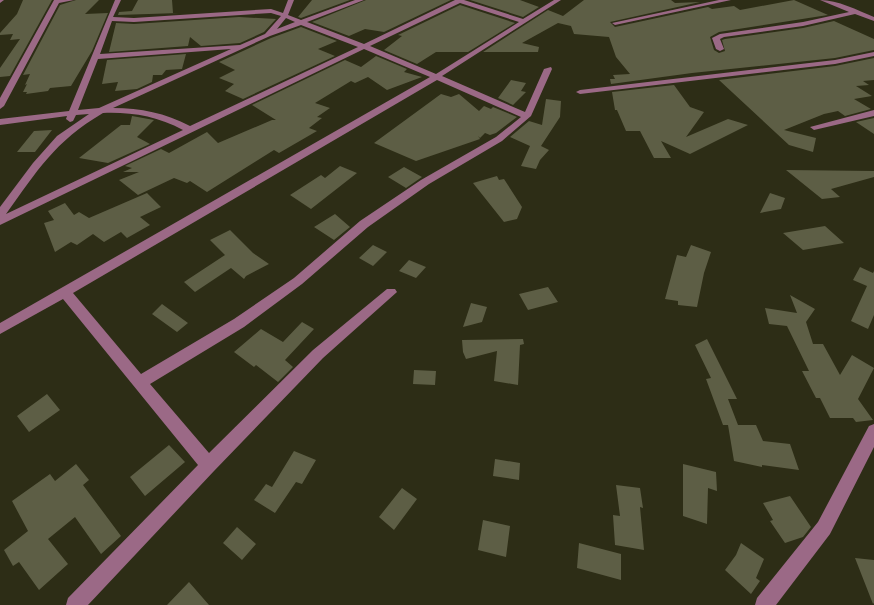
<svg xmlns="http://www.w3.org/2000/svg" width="874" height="605" font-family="Jost,sans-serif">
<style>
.building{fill:#5d5e45}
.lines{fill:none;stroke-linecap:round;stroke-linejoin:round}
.minor{fill:#9b6986;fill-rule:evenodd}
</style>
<rect width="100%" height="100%" fill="#2d2d16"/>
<path class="building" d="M23 0H52L10 76 0 77V68L20 39 10 40 13 34 0 35V33L17 14Z
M76 0H99L85 14 108 13 92 51 71 86 50 88 48 91 26 94 27 92H23L27 84 25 85 30 74 23 75 60 5Z
M138 0H172L173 13H179L118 15 119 12 132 11Z
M312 0H350L301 18 298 17Z
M366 0H451L384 32 365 29 349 36 312 22Z
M470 0H520L539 7 523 17Z
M584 0H671L675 3 700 2 610 22 615 27 708 7 712 9 734 6 740 10 794 0 828 15 719 32 710 37 714 50 719 53 725 51 722 40 725 39 803 28 834 21 874 39V50L835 58 692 73 611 84 610 79H615L613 75 630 74 616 57 609 37 574 34 571 26 558 23 522 43 539 47 538 52H483L548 10 563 16Z
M460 5 515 23 468 52H436L417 64 384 50 402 36 398 35Z
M239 17 276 19 264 32 240 43 201 46 190 37 188 46 109 52 116 23 134 24Z
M301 27 337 41 318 49 335 56 243 99 225 91 234 84 219 78 235 70 219 62 271 38Z
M186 54 182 69 166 70 162 75H153L152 82 137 89 115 91 118 82 102 84 107 60Z
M376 56 407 69 404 72 422 77 387 90 368 77 355 83 351 81 315 103 330 108 317 117 322 118 309 128 317 131 279 153 274 150 207 192 190 181 187 183 174 178 138 195 119 180 139 172H123L132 168 125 166 161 149 169 153 207 132 218 143 272 120H276L252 105 345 60 361 67Z
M874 58V80L863 81 869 85 856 86 872 96 854 99 871 109 845 116 838 111 824 114 784 130 816 138 813 152 789 145 719 80 835 66Z
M511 80 526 83 521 91 526 92 513 105 498 98Z
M674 85 690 107 704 112 686 137 728 119 748 125 690 154 661 141 671 158H654L640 131H626L617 110H615L612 92Z
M441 94 451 97 459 94 479 111 484 106 491 109 493 107 517 117 496 133 490 135 485 133 480 138 478 136 480 139 416 161 374 143Z
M546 99 561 101 560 117 541 146 549 150 540 160 536 169 521 166 530 146 510 137 529 121 542 125Z
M132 116 154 120 137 137 150 144 108 163 79 158 121 125H130Z
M874 118V134L856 122Z
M52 130 35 152H17L34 131Z
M340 166 357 173 311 209 290 195 321 175 325 178Z
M404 167 422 177 406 188 388 177Z
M786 170 874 171V177L831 189 840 197 822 199Z
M497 176 499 180 504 179 522 207 517 219 504 222 473 183Z
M147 193 161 207 140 217 150 225 127 238 121 232 104 242 93 234 77 245 71 242 55 252 44 223 54 220 48 211 65 203 74 215 79 212 89 218Z
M770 193 785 198 781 209 760 213Z
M335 214 350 227 334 240 314 227Z
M825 226 844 243 803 250 783 233Z
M230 230 253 253 269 264 246 276 244 279 231 268 195 292 184 282 225 255 210 240Z
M373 245 387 252 373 266 359 258Z
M691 245 711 252 704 273 697 307 678 305V301L665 299 677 255 686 257Z
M409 260 426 267 416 278 399 271Z
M860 267 873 273 874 271V315L868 329 851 321 867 286 853 280Z
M548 287 558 302 528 310 519 294Z
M790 295 815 309 806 322 813 344H823L840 375 852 355 874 368 858 399 873 420 856 422 853 418H830L820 398H816L802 371H809L787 326 769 324 765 308 797 313Z
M471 303 487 307 482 322 463 327Z
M162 304 188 323 177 332 152 314Z
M302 322 314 329 285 360 293 367 278 382 256 365 254 367 234 352 261 329 283 342Z
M523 339 524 344 520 345 518 385 494 381 497 351 466 359 463 352 462 340Z
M707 339 737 399H728L738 425H756L763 441 790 444 799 470 762 465V467L734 461 728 425H731H723L706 379 711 378 695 345Z
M414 370 436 371 435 385 413 384Z
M47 394 60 410 29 432 17 416Z
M169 445 185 462 145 496 130 477Z
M294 451 316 460 302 484 296 482 275 513 254 500 266 484 272 487Z
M495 459 520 463 519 480 493 476Z
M76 464 89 480 83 485 121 536 101 554 75 517 48 539 68 564 39 590 19 562 13 566 4 550 28 531 12 501 50 474 55 481Z
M683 464 716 472 717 491 708 488 707 524 683 516Z
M616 485 640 488 643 508 640 507 644 550 615 545 613 515 620 516Z
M402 488 417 499 394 530 379 517Z
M790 496 811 527 803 537 785 543 770 521 773 520 763 503Z
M483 520 510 526 506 557 478 550Z
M237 527 256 544 242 560 223 543Z
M579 543 621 554V580L577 568Z
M741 543 764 559 756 578 760 581 751 594 725 570 736 555Z
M855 558 874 560V603L873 604Z
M189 582 209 605H167Z"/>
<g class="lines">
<path class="minor" d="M0 0H4L0 3Z
M54 0H74L59 3 4 106 0 109V98Z
M115 0H121L113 17 134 18 271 9 283 13 288 0H294L288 15 301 20 355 0H364L307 22 364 44 455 0H464L523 19 554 0H561L442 76 525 112 544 69 551 67 552 69 531 116 502 141 429 184 368 227 302 284 244 327 150 384 209 453 313 350 387 289H395L397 292 323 358 214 471 88 605H66L68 598 198 465 63 299 0 334V323L430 77 364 49 0 225V207L33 163 57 136 89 114 76 115 73 121 70 122 66 119 67 116 0 125V119L69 111ZM460 3 519 22 436 74 370 46ZM271 13 281 16 265 34 240 45 100 54 112 21 134 22ZM286 18 295 22 277 29ZM301 25 358 47 190 126C165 113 141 108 113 108L270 36ZM231 49 99 108 78 110 98 59ZM437 80 521 117 496 137 421 180 360 221 294 278 234 319 141 374 73 293ZM103 113C131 112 157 116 183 130L6 214C38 170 54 142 103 113Z
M719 0H731L615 25 612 23Z
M820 0C838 0 857 10 874 17V21L855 14 803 26 724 37 720 39 724 49 720 51 716 49 712 38 720 34 803 22 849 12Z
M874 52V56L835 64 580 94 576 92 580 90 835 60Z
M874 110V116L814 130 810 127Z
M874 424V447L830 534 776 605H755L757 598 818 522 869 426Z"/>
</g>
</svg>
